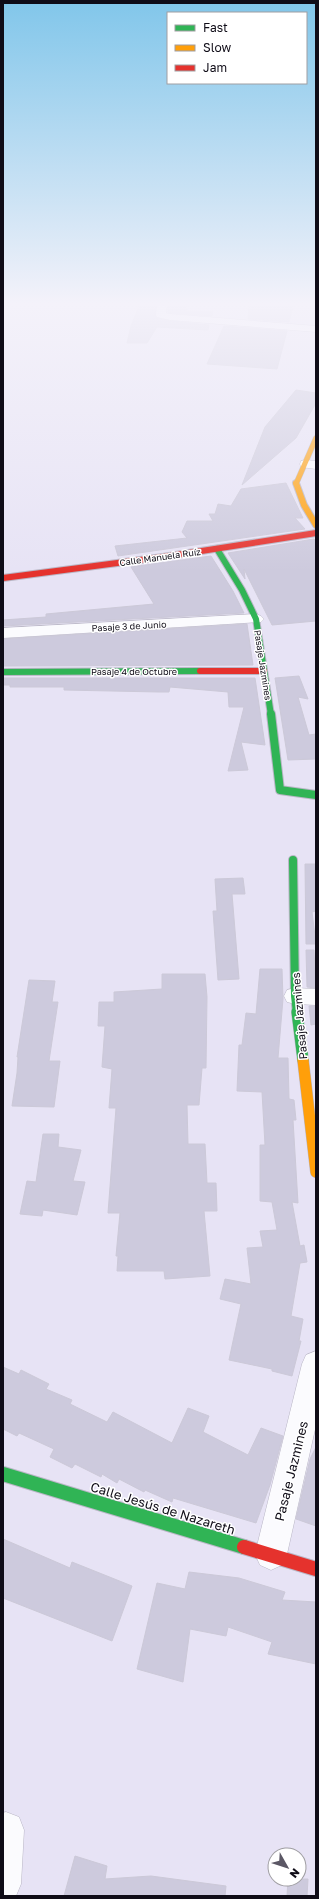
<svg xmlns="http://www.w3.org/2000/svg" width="319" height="1899" font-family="'Golos Text',sans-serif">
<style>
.building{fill:#cdcadd;stroke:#ccc9d8}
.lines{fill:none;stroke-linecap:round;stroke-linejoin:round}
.street-casing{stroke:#b9b6c5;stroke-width:1}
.fast-far3-casing{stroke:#b9b6c5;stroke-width:8}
.fast-far2-casing{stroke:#b9b6c5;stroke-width:10}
.fast-far1-casing{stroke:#b9b6c5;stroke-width:12}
.fast-casing{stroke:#b9b6c5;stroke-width:16}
.slow-far2-casing{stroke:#b9b6c5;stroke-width:6}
.slow-far1-casing{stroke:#b9b6c5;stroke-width:8}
.slow-casing{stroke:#b9b6c5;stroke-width:12}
.jam-far1-casing{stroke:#b9b6c5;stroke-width:8}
.jam-casing{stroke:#b9b6c5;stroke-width:16}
.street{fill:#fbfbfe;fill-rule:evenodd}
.fast-far3{stroke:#30b455;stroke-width:6}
.fast-far2{stroke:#30b455;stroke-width:8}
.fast-far1{stroke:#30b455;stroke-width:11}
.fast{stroke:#30b455;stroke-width:14}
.slow-far2{stroke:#ff9f0a;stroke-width:5}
.slow-far1{stroke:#ff9f0a;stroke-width:6}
.slow{stroke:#ff9f0a;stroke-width:11}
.jam-far1{stroke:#e5322d;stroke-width:6}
.jam{stroke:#e5322d;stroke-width:14}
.labels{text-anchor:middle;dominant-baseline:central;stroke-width:3;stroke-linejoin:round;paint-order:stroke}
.far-street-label{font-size:9px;fill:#0f0c17;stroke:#fff}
.street-label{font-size:11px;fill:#0f0c17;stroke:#fff}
.near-street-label{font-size:13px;fill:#0f0c17;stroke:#fff}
</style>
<rect width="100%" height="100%" fill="#e7e3f5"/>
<path class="building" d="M139 306H156L155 315 157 318 170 321 209 325 208 330 157 327 147 343H127L131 326Z
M168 306H186L187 311 213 312 212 316 170 313 168 312Z
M249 306H293L289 322 248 319Z
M224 326 287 331 277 369 207 364Z
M296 390 316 393V403L296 438 242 485 265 427Z
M286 483 303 518H295L305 529 118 556 115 546 187 538 182 532 187 521H213L209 514H215L218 504 231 506 241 489Z
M314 539 316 541V621L272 625 244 569 245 579 228 553Z
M211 556 233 591 244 613 3 626V620L46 617V614L154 604 131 567Z
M247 624 253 665 3 666V639Z
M299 676 308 699 298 697 309 735 316 734V759L288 760 275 678Z
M3 678H255L265 745 241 742 248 770 228 771 244 707H229L228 692 170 687 169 692H159L64 690V687H10V685H3Z
M305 864H316V911L312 912 316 944H306Z
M243 878 245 894H232L239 979 218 980 213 911H217L215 879Z
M306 950H314L316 988 307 987Z
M260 969H282L283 999 278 1058H288L289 1099 294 1100 296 1120H293L298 1203 292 1202 300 1246 304 1245 307 1262 300 1263 291 1316 303 1319 299 1341H301L292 1376 272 1371V1369L229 1360 241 1304 220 1299 225 1279 251 1284 247 1248 263 1247 260 1231 277 1230 272 1202 260 1201V1145H265L262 1092 237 1091 239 1045H242L246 1013 256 1014Z
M162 974H205L207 997 206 1068H202L199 1105H187L188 1144H205L207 1183H216L217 1211H204L210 1276 165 1279 164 1271H117L118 1256H116L120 1213H108L116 1108H109L112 1069 102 1067 105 1026H98L99 1002H114V992L162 989Z
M29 980 55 981 52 1002H58L49 1061H60L54 1107 12 1106 17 1073 18 1057H17Z
M309 1006H316V1024L311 1025Z
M43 1134H59L58 1147 81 1150 73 1181 85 1182 77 1215 43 1210 42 1216 20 1214 27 1181 36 1182Z
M3 1367 19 1374 21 1370 49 1384 46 1389 72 1400 70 1404 107 1422 113 1412 172 1443 188 1408 209 1416 203 1432 248 1455 261 1428 283 1436 270 1485 256 1523 173 1498 172 1502 145 1490 144 1492 119 1479 117 1483 102 1474 101 1477 75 1464 72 1468 50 1457 54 1449 19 1433 17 1436 3 1429Z
M316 1447V1526L296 1519 310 1459Z
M3 1539 70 1568 72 1562 132 1586 112 1641 3 1598Z
M189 1572 239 1578 285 1592 282 1600 316 1602V1664L268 1654 272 1642 228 1627 226 1636 190 1629 183 1682 137 1669 157 1583 185 1589Z
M75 1856 107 1866 105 1879 151 1876 226 1886 225 1896H64Z
M288 1879H308L307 1896H287Z"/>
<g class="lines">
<defs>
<path id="street" d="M157 306H167L166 313 170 314 316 326V332L170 320 157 317 156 315Z
M306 460 316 461V469L301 467 300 464 301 461Z
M256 614 261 616 264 619 261 622 3 638V628Z
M295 988 316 989V1005L295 1004 287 1002 284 996 287 990Z
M316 1351V1425L287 1554 282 1565 271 1570 260 1565 255 1554 302 1364 306 1355Z
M6 1812 19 1817 24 1830 21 1884 16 1896H3V1813Z"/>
<path id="fast-far3" d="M217 549 242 590 256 619 271 715
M3 672 200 671"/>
<path id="fast-far2" d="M271 714 280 790 316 795
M293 860 295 996 297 1013"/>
<path id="fast-far1" d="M297 1012 303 1060"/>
<path id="fast" d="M3 1474 244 1547"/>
<path id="slow-far2" d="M296 484 316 438"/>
<path id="slow-far1" d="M296 483 304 505 316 525"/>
<path id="slow" d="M303 1060 316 1172"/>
<path id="jam-far1" d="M3 578 163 557 316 533
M200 671H264"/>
<path id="jam" d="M244 1547 316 1569"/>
</defs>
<use href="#street" class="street-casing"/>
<use href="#fast-far3" class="fast-far3-casing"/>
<use href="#fast-far2" class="fast-far2-casing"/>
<use href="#fast-far1" class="fast-far1-casing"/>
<use href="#fast" class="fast-casing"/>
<use href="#slow-far2" class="slow-far2-casing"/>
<use href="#slow-far1" class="slow-far1-casing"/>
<use href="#slow" class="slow-casing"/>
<use href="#jam-far1" class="jam-far1-casing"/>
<use href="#jam" class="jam-casing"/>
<use href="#street" class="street"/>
<use href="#fast-far3" class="fast-far3"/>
<use href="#fast-far2" class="fast-far2"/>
<use href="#fast-far1" class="fast-far1"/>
<use href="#fast" class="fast"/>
<use href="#slow-far2" class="slow-far2"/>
<use href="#slow-far1" class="slow-far1"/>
<use href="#slow" class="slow"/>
<use href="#jam-far1" class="jam-far1"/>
<use href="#jam" class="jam"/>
</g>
<linearGradient id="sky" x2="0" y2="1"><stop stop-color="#81c6ea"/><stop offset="0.53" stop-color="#f4f2fa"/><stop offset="1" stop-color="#f4f2fa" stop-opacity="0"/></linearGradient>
<rect width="319" height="572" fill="url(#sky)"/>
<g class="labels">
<g class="far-street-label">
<text transform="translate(160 557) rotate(-8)">Calle Manuela Ruíz</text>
<text transform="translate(129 626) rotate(-3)">Pasaje 3 de Junio</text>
<text transform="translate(263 665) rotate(81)">Pasaje Jazmines</text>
<text x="134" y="671">Pasaje 4 de Octubre</text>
</g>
<g class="street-label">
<text transform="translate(299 1016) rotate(-95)">Pasaje Jazmines</text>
</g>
<g class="near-street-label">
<text transform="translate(291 1471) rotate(-76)">Pasaje Jazmines</text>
<text transform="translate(163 1508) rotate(17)">Calle Jesús de Nazareth</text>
</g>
</g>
<rect width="319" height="1899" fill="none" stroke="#0f0c17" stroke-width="8"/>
<rect x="167" y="12" width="140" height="72" fill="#ffffff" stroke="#9f9ea2"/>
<rect x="175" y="25" width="20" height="6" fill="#30b455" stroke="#9f9ea2"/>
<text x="203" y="32" font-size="12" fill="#0f0c17">Fast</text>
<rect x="175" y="45" width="20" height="6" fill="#ff9f0a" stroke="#9f9ea2"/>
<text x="203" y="52" font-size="12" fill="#0f0c17">Slow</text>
<rect x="175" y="65" width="20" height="6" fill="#e5322d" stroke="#9f9ea2"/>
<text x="203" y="72" font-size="12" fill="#0f0c17">Jam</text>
<g transform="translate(287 1867) rotate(129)"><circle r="19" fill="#ffffff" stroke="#9f9ea2"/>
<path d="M0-3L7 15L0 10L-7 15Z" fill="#5b5765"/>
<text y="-6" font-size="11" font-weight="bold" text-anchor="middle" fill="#0f0c17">N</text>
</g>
</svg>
